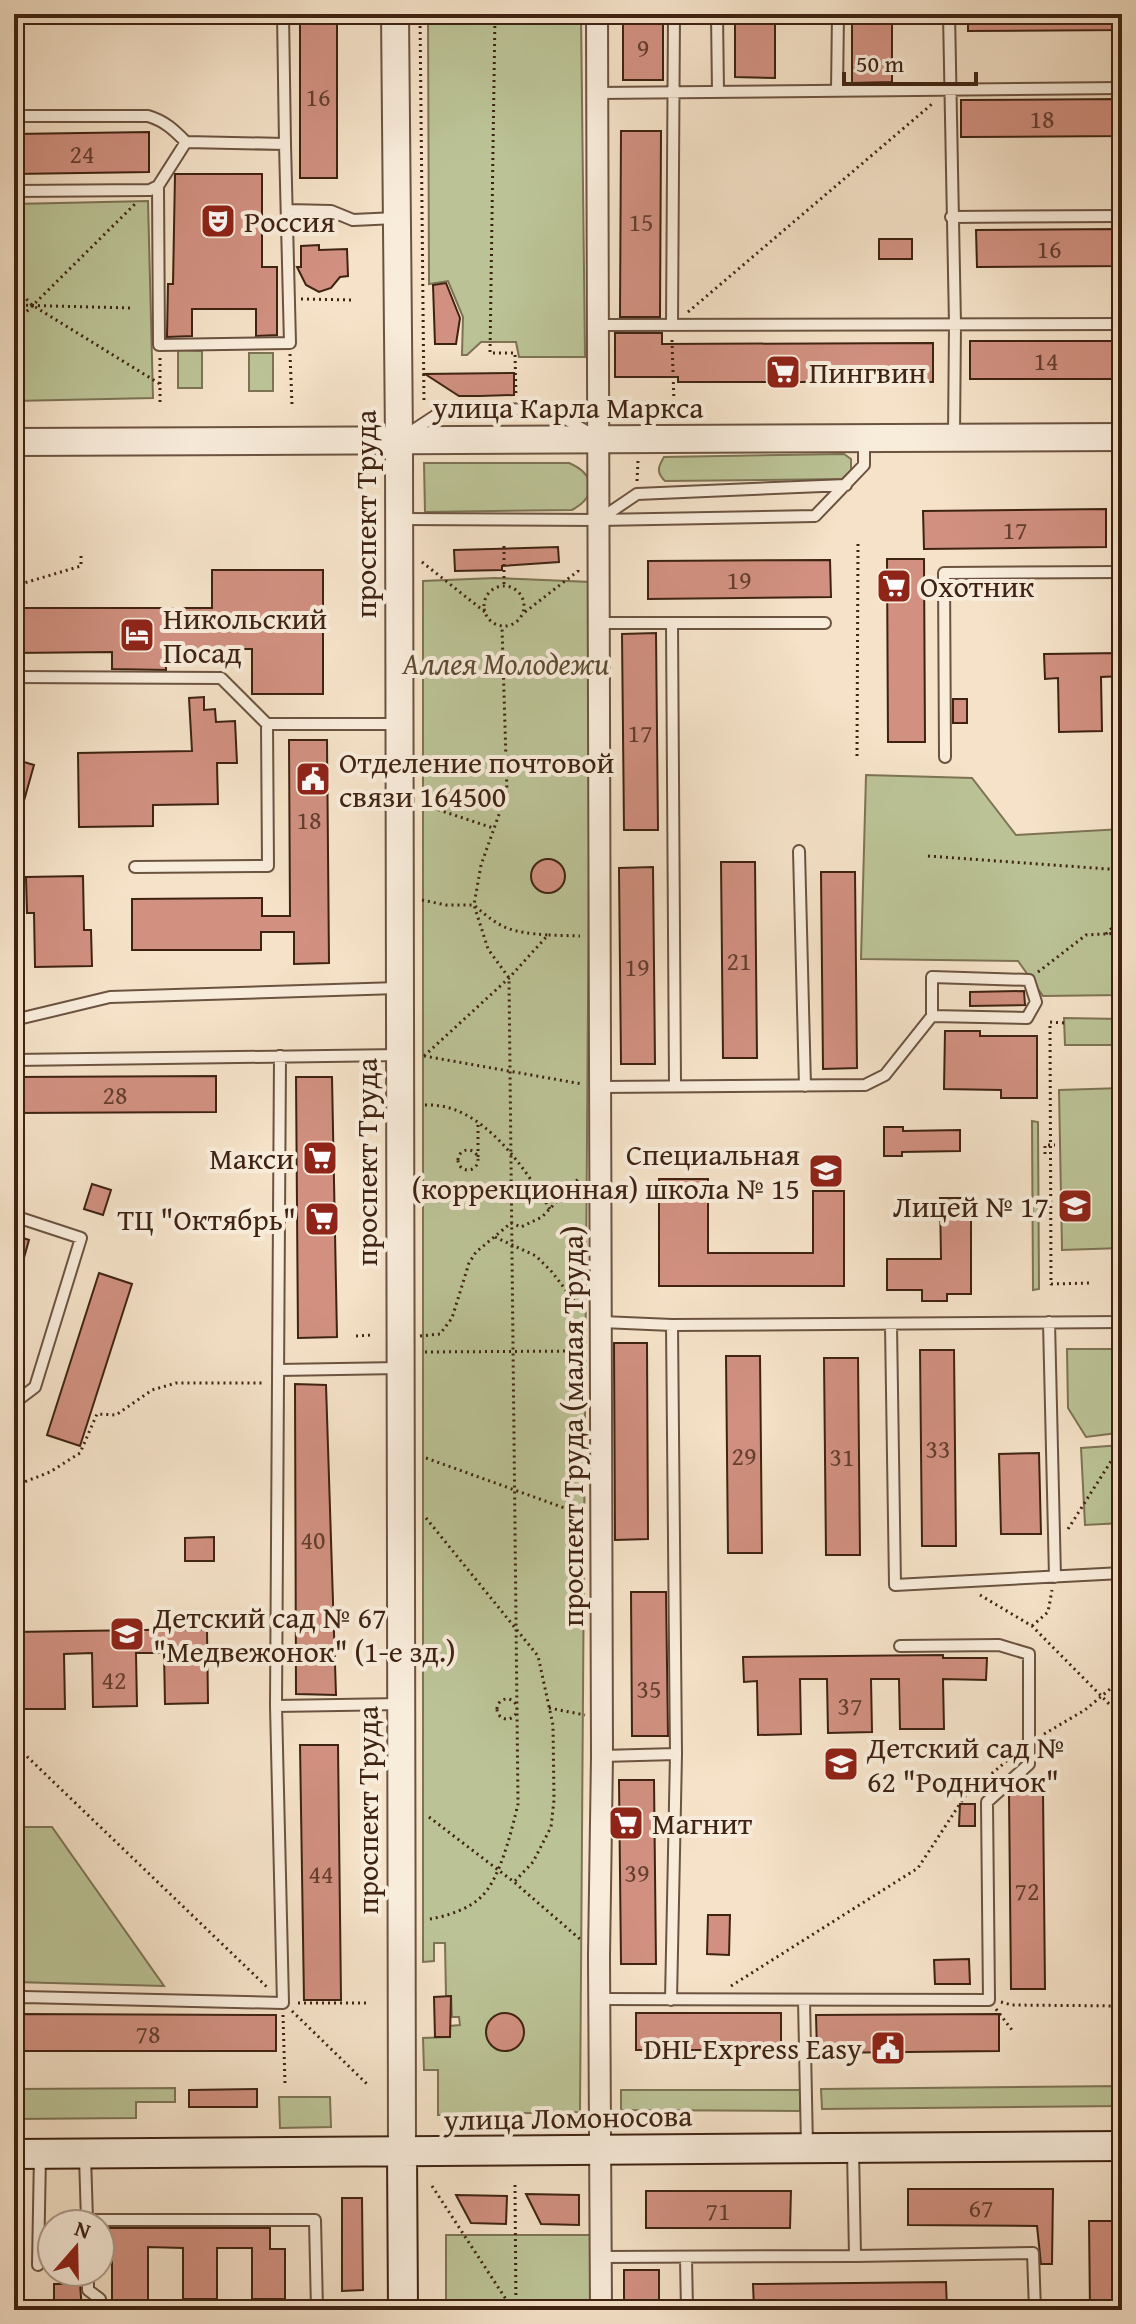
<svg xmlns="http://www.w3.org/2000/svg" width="1136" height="2324" font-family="'Gentium Book Plus',serif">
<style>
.green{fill:#bbc396;stroke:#7d7354;stroke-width:2}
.building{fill:#d19080;stroke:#3f2312;stroke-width:2}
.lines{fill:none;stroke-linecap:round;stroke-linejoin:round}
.service-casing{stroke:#6c5340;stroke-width:14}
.minor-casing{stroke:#6c5340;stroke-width:24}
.tertiary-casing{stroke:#6c5340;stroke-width:30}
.secondary-casing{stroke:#3f2312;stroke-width:32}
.path{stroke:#3f2312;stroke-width:3;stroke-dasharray:2 4;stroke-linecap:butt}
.service{stroke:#f8ecdb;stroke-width:10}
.minor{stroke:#f8ecdb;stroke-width:20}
.tertiary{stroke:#f8ecdb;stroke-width:26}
.secondary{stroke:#f8ecdb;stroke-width:28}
.labels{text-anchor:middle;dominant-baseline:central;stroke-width:8;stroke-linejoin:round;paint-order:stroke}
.number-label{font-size:26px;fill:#643e2e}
.poi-label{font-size:30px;fill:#3f2312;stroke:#f8ecdb;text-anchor:start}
.street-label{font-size:30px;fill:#3f2312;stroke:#f8ecdb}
.park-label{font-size:30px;font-style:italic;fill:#5e4b33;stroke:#f8ecdb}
</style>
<rect width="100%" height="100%" fill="#f5e2c8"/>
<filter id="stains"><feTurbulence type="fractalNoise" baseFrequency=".0025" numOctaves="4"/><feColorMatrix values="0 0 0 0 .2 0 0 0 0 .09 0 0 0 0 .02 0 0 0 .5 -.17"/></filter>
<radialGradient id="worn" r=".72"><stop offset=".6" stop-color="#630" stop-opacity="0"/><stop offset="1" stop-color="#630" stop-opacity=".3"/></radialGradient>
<path class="green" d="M428 14H581L585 357H519L516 342H481L467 355H462L463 317 448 281 429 284Z
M148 201 153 398 14 401V204Z
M178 350 202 351V388H178Z
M249 353H273V391H249Z
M844 454 851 459V470L842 479 665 481C656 472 658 467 664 457Z
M424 463H569C595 474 598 496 572 510L425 512Z
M495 578 591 582 580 2112 438 2115V2070H424L423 2038 449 2037 450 2026 460 2025 459 2017H452L451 1996H446L445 1943H434V1961L423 1962V581Z
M866 775 972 778 1016 835 1122 829V995L1043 996 1018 961 861 959Z
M1064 1018 1122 1019V1045H1065Z
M1122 1088V1248L1062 1250 1059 1090Z
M1032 1121 1038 1122 1039 1289 1033 1290Z
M1067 1349H1122V1426L1117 1433 1086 1437 1068 1408Z
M1122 1445V1523L1085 1525 1081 1448Z
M18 1827H52L164 1986 14 1982V1840Z
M1122 2086V2106L822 2109 821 2089Z
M175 2088V2102H136V2118L14 2119V2089Z
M621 2090H800V2111L621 2110Z
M279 2097H330L331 2127 280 2128Z
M446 2235H593V2310H446Z"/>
<path class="building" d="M300 14H337V178H300Z
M623 14H663V80H623Z
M735 14H775V78L735 77Z
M852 14H892V82L852 83Z
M968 14H1122V30L968 31Z
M1122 99V136L961 137V100Z
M621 131H661L660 317H620Z
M149 132V172L14 174V134Z
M175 174H262V267H277V335L256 336V309H192V336L167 337 168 284H173Z
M1122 229V266L977 267 976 230Z
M879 239H912V259H879Z
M319 245V250L347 249 348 276 340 277 331 288 319 292 306 285 297 267H301V246Z
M446 283 460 318 456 344H435L433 285Z
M615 333H662V344L933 343V382H678V377H615Z
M970 341H1122V379H970Z
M514 373V395L480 396H459L425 374Z
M1106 509V547L924 549 923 511Z
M558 547 559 562 502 566V570L455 571 454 550Z
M887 559H924L925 742H888Z
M830 560 831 597 648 599V561Z
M212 570H323V694H252V649H166V670L112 669V652L14 653V608H212Z
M656 633 658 830H624L622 634Z
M1122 653V676L1101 677 1102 731 1059 732 1058 678 1045 679 1044 654Z
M204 697V710L215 709 216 722 235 721 237 763H217L218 804 153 805V826L79 827 78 753 192 751 189 698Z
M953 699H967V723H953Z
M289 740H327L329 963 294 964V932H261V950H132V899L262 898V916H290Z
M14 759 34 765 18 822 14 821Z
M531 876a17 17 0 1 1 34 0a17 17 0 1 1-34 0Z
M721 862H755L757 1058H723Z
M653 867 655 1064H621L619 868Z
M821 872H855L857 1068 823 1069Z
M83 876 84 930H91L92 966 35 967 34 913H27L26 877Z
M1024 991 1025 1005 970 1006V992Z
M945 1031H980V1036H1037V1098H1001V1090L944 1089Z
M216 1076V1112L14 1113V1077Z
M296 1077H332L337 1337 298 1338Z
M884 1127H903V1131L960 1130V1151L902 1152V1156H884Z
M659 1179H708V1253H813V1191H844V1286H659Z
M92 1184 111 1190 103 1215 84 1209Z
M940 1198H971V1294H947V1301H922V1290H887V1259H941Z
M14 1235 29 1240 18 1279 14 1278Z
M99 1273 132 1284 80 1446 47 1435Z
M614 1343H647L648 1539 615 1540Z
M920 1350H954L956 1546H922Z
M726 1356H760L762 1553H728Z
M824 1358H858L860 1555H826Z
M295 1384 326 1385 336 1695 296 1694Z
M1039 1453 1041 1534H1001L999 1454Z
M214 1537V1561H185V1538Z
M631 1592H666L668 1736H632Z
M207 1629 208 1703 165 1704 164 1653H136L137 1706 93 1707 92 1653 64 1654 65 1709H23L22 1656H14V1632Z
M943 1655V1658H987L986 1680 943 1679 944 1729H900L899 1679H871L872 1732 828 1733 827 1679H800L801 1734 758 1735 757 1681 744 1682 743 1657Z
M300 1745H338L341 2000H304Z
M619 1780H654L656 1964H621Z
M1043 1792 1045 1989H1011L1009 1793Z
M960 1804H975V1826H959Z
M708 1915H730L729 1955 707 1954Z
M969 1959 970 1984H935L934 1960Z
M451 1996 450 2037H435L434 1997Z
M636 2013H781V2050H636Z
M486 2032a19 19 0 1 1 38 0a19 19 0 1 1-38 0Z
M20 2014 276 2015V2051H20Z
M999 2014V2051L817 2053 816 2015Z
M257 2089V2107H189V2090Z
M908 2189H1053L1052 2264H1041L1037 2226 908 2225Z
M646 2191H791L790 2228H646Z
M526 2194 579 2195V2225L541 2224Z
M456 2195 507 2196 506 2224 471 2223Z
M342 2198H362L363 2290 342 2291Z
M1089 2221H1122V2310H1090Z
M100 2228H270V2249H285V2299H252V2248H217V2299H183V2248L148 2247V2301H112V2251H100Z
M624 2270H659V2310H624Z
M946 2282 947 2310H754L753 2284Z
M54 2284H80L82 2310H54Z"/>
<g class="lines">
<defs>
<path id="service" d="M283 14 285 144
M717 14 718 92
M949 14 955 324 954 435
M837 91 838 14
M598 93 1122 88
M14 116H148C165 121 174 130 186 142
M14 191 150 190 158 186 186 142 285 144 290 343 159 345 158 186
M288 210 331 211 353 220 396 218
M951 217 1122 216
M599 325 1122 324
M672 325 674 14
M409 433 444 410 548 409 588 432
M401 519 599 520 815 516 864 465V438
M600 519 637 494 846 485
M599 623H825
M672 623 675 1086
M14 677 221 678 267 724H397
M945 757 944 573 1122 572
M799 851 805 1086
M135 867 268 866 267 724
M14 1020 110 997 398 988
M14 1060 400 1055
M601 1087 865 1085 885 1075 932 1016V977L1029 980 1036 1002 1027 1018 932 1016
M14 1216 81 1238 35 1387 14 1403
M602 1322 672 1325 1122 1322
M1049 1322 1055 1577
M891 1325 895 1585 1122 1573
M278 1370 400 1368
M276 1706 401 1704
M602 1756 676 1754
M600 1999 989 2000 987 1802 1029 1764V1654L999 1645 900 1646
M671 2000 676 1754 672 1325
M804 2000 807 2146
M14 2001 24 1997 283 2003 276 1706 280 1056
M853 2150 855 2256 1033 2253 1035 2310
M85 2157 87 2220H315L317 2310
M601 2257 855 2256
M686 2258 687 2310
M38 2265 40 2155
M88 2272V2290L100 2299 99 2310"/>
<path id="minor" d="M597 14 602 1756 599 1956 601 2310"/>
<path id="tertiary" d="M395 14 399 440 402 2152
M14 442 1122 437"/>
<path id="secondary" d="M402 2152 403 2310
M14 2154 1122 2146"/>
</defs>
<use href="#service" class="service-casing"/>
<use href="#minor" class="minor-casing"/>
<use href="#tertiary" class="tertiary-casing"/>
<use href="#secondary" class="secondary-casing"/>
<path class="path" d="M420 14 424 404
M495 14 490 353H515L516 397
M14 286 32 305 160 384
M301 299 354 300
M14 305 131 308
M688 312 932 104
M14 324 135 204
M672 340 674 403
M290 354 292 405
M160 358V406
M637 481 638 461
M422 562 485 612
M504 584V544
M14 586 81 566V554
M484 606a20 20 0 1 1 40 0a20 20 0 1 1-40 0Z
M525 612 578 571V566
M857 756 858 540
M421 804 493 828
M928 856 1122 870
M422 900 446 905H474C502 930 511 932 548 935
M1106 934 1122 918
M1038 972 1086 935 1122 933
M1064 1023 1050 1022 1051 1284 1090 1283
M424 1056 509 978 548 935 580 936
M424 1056 582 1084
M425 1105C481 1102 524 1167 550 1209
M458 1160a10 10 0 1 1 20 0a10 10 0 1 1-20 0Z
M1045 1154V1145H1055
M478 1157V1125
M495 1237 536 1256 552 1272 581 1310
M356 1336 372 1335
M420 1336 440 1334 452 1318 469 1263 476 1252 511 1223 521 1227 542 1217 580 1177
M425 1352 581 1351
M426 1458 584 1515
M14 1486 50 1472 80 1453 97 1414 116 1415 152 1390 176 1383H264
M426 1518 538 1656 553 1725 554 1800 551 1827 533 1862 514 1882
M1068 1529 1122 1444
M980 1595 1032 1626 1122 1717
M1032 1626 1048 1612 1052 1590
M497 1709a10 10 0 1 1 20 0a10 10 0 1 1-20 0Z
M549 1708 585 1715
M1044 1734 1085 1710 1122 1679
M14 1744 269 1989
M429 1817 514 1882 581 1940
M430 1919C447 1916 469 1909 481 1897 500 1880 512 1829 518 1804L509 978 488 949 474 905 481 865 507 792 502 627
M731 1986 918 1868 965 1796 1015 1754
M1001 2002 1012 2005 1122 2006
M298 2003H366
M996 2009 1012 2030
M292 2011 367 2084
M283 2015 285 2084
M515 2185 516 2310
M432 2186 513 2310"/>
<use href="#service" class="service"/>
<use href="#minor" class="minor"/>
<use href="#tertiary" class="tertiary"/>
<use href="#secondary" class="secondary"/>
</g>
<defs>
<symbol id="theatre-square" viewBox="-11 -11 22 22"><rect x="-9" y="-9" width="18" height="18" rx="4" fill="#8f2418" stroke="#f8ecdb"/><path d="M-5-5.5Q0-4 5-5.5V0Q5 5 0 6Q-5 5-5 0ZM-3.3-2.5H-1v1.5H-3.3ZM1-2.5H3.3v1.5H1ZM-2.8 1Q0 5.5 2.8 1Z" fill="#fff"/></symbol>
<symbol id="supermarket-square" viewBox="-11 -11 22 22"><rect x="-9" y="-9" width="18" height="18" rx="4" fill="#8f2418" stroke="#f8ecdb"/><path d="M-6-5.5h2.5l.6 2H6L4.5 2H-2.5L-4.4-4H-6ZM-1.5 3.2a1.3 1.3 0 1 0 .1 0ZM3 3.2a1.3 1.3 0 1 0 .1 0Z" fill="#fff"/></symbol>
<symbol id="hotel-square" viewBox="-11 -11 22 22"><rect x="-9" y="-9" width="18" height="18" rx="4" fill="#8f2418" stroke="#f8ecdb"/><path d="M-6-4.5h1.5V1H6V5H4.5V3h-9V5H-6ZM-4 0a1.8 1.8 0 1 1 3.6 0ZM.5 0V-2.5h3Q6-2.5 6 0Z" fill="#fff"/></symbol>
<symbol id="civic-square" viewBox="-11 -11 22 22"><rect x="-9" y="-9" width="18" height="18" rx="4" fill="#8f2418" stroke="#f8ecdb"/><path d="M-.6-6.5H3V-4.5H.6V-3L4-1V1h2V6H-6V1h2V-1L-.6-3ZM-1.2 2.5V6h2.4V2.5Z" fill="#fff"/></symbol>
<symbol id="school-square" viewBox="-11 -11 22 22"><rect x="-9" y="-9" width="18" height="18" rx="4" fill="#8f2418" stroke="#f8ecdb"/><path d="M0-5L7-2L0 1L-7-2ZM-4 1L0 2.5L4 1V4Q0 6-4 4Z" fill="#fff"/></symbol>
</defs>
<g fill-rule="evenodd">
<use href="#theatre-square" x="198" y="201" width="40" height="40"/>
<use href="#supermarket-square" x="763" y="352" width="40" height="40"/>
<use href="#supermarket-square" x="874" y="566" width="40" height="40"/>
<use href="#hotel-square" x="117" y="615" width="40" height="40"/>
<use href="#civic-square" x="293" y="759" width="40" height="40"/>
<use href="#supermarket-square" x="300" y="1138" width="40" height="40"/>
<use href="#school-square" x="806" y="1151" width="40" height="40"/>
<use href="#school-square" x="1055" y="1186" width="40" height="40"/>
<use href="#supermarket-square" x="302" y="1199" width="40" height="40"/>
<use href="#school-square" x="107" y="1614" width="40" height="40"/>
<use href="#school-square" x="821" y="1744" width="40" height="40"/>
<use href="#supermarket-square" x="606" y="1803" width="40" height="40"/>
<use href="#civic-square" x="868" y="2028" width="40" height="40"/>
</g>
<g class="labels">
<g class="number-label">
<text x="643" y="47">9</text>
<text x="318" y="96">16</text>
<text x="1042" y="118">18</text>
<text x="82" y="153">24</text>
<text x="641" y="221">15</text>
<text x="1049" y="248">16</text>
<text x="1046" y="360">14</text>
<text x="1015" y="529">17</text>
<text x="739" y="579">19</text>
<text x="640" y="732">17</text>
<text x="309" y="819">18</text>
<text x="739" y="960">21</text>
<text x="637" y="966">19</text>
<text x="115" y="1094">28</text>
<text x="938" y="1448">33</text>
<text x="744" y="1455">29</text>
<text x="842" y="1456">31</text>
<text x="313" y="1539">40</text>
<text x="114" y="1679">42</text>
<text x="649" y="1688">35</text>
<text x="850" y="1705">37</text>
<text x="637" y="1872">39</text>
<text x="321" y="1873">44</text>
<text x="1027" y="1890">72</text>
<text x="148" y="2033">78</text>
<text x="981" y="2207">67</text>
<text x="718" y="2210">71</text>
</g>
<g class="poi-label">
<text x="244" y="221">Россия</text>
<text x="809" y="372">Пингвин</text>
<text x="920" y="586">Охотник</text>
<text x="163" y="618">Никольский<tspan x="163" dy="34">Посад</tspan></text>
<text x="339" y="762">Отделение почтовой<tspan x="339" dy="34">связи 164500</tspan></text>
<text x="800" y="1154" text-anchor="end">Специальная<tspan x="800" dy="34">(коррекционная) школа № 15</tspan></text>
<text x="294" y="1158" text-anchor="end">Макси</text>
<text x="1049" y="1206" text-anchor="end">Лицей № 17</text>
<text x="296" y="1219" text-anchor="end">ТЦ "Октябрь"</text>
<text x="153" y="1617">Детский сад № 67<tspan x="153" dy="34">"Медвежонок" (1-е зд.)</tspan></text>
<text x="867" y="1747">Детский сад №<tspan x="867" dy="34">62 "Родничок"</tspan></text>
<text x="652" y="1823">Магнит</text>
<text x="862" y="2048" text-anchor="end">DHL Express Easy</text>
</g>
<g class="street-label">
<text x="568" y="407">улица Карла Маркса</text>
<text transform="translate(365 514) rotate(-90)">проспект Труда</text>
<text transform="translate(366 1162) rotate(-90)">проспект Труда</text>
<text transform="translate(572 1426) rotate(-90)">проспект Труда (малая Труда)</text>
<text transform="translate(367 1810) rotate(-90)">проспект Труда</text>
<text transform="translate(568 2117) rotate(-1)">улица Ломоносова</text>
</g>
<g class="park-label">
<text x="506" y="663">Аллея Молодежи</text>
</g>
</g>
<rect width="1136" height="2324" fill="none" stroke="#f5e2c8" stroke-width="48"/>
<rect x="16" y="16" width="1104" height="2292" fill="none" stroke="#3f2312" stroke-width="4"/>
<rect x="24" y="24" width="1088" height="2276" fill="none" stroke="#3f2312" stroke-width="2"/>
<g transform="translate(76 2248) rotate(20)"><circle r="38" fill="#f8ecdb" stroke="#ae9c8b" stroke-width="2"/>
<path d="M0-6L14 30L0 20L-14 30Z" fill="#8f2418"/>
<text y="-12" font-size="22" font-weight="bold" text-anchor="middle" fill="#3f2312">N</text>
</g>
<path d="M844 72v12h132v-12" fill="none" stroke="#3f2312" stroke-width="4"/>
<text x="856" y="72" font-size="24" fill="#3f2312" stroke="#f8ecdb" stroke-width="6" paint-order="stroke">50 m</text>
<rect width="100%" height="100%" filter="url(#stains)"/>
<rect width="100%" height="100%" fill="url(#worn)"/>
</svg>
